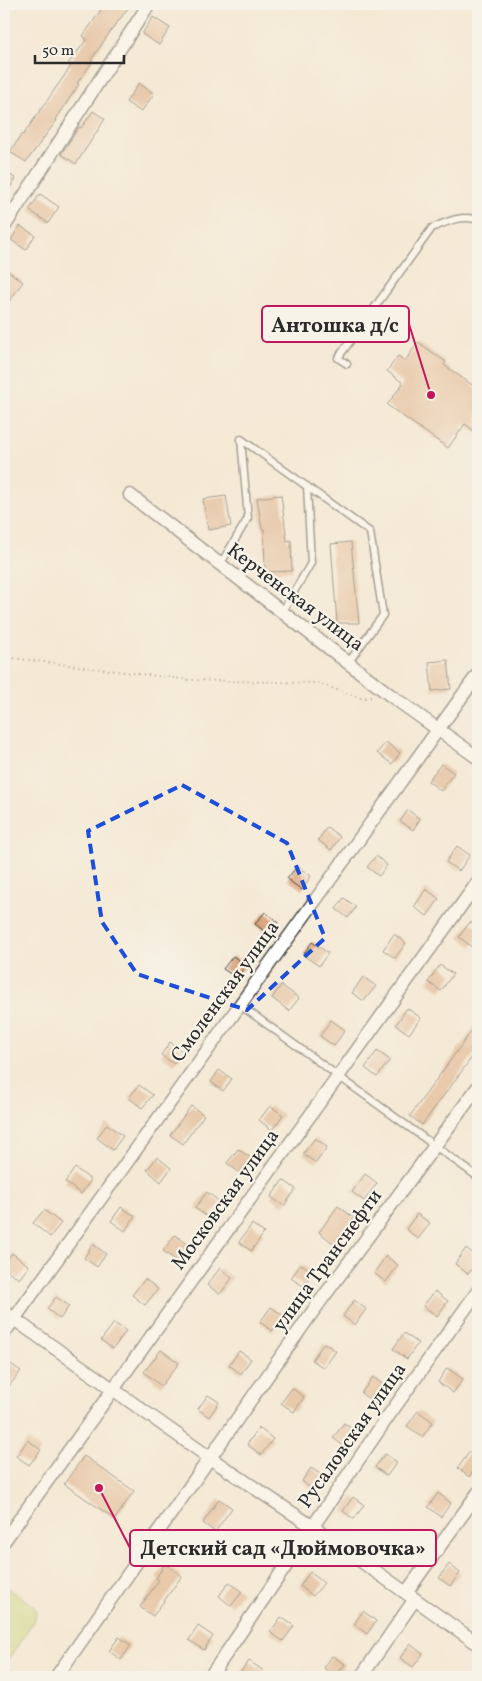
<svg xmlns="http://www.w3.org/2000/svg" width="482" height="1681" font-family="Vollkorn,serif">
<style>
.green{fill:#c3d376;stroke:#777f50}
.building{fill:#d9a277}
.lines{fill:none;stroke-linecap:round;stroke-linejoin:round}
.lane-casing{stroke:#494844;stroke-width:9}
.street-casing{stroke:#494844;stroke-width:15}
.path{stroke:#494844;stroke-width:2;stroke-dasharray:1 4;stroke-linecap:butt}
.lane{stroke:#fff;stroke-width:6}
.street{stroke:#fff;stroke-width:12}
.marked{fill:none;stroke:#1d4ed8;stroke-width:4;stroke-dasharray:10 6;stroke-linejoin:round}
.labels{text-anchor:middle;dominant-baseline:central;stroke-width:4.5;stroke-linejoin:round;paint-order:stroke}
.street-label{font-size:20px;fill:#2b2b2b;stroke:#f7f3e8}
.leader{fill:none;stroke:#c2185b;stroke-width:2}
.callout-dot{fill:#c2185b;stroke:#f7f3e8;stroke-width:2}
.callout{fill:#f7f3e8;stroke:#c2185b;stroke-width:2}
.callout-label{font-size:21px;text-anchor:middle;font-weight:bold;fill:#2b2b2b}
</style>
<rect width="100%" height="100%" fill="#f7f3e8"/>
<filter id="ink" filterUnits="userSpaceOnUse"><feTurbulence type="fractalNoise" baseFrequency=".02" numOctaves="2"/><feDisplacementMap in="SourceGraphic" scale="10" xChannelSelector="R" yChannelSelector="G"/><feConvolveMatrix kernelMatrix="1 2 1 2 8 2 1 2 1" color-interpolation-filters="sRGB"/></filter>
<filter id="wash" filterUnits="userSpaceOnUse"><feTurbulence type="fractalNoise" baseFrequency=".0096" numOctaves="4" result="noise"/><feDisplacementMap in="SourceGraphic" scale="20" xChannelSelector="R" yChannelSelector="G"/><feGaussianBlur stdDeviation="1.12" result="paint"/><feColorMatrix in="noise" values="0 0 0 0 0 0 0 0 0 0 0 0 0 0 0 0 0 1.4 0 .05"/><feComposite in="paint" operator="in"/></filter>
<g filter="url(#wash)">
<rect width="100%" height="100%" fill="#f4e9d5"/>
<path class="green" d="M4 1586 33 1605 36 1611 35 1619 4 1666Z"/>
<g id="blocks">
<path class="building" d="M92 4H131L108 35 91 60 93 61 77 83 79 84 56 119 57 120 26 162 10 152 22 134 23 135 71 66 68 64 87 39 83 36 101 10Z
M153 17 170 28 159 45 142 34Z
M139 83 154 94 141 112 126 102Z
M93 111 105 119 76 164 61 154 79 127 81 128Z
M4 170 16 179 4 196Z
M40 194 59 207 48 223 29 210Z
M20 226 35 235 26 250 11 240Z
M4 268 23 282 4 308Z
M418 342 446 362 444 365 478 389V434L465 424 448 448 387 405 403 383 387 371 398 356 405 361Z
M281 495 287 541 291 540 292 571 265 572 264 529H262L257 498Z
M226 496 231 526 208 530 203 499Z
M351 542 359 623H337L331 544Z
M448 660 451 689 432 691 429 662Z
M386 742 400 753 392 764 377 753Z
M441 764 454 773 441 791 428 781Z
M408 810 420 819 413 830 400 821Z
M327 827 340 837 331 850 318 840Z
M457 846 470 855 459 871 446 862Z
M376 856 387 865 379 876 367 867Z
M297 866 311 876 302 890 287 879Z
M426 889 439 899 427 916 414 907Z
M344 898 356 907 348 918 336 909Z
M265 912 278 922 268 934 255 924Z
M470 922 478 927V939L472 947 459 937Z
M394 934 406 943 395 958 383 950Z
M312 942 328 953 319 966 303 955Z
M233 956 246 965 237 978 223 969Z
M440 965 453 974 441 991 428 982Z
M363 977 376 986 364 1001 352 993Z
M281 985 299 998 289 1011 272 998Z
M407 1008 421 1018 409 1034 396 1025Z
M331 1020 345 1030 334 1046 320 1036Z
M478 1022V1049L422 1125 410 1116Z
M170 1042 183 1052 174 1064 161 1055Z
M377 1051 390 1060 377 1077 365 1068Z
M219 1070 232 1079 223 1091 211 1082Z
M139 1085 153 1095 142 1108 129 1098Z
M191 1106 204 1115 183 1144 170 1135Z
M270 1106 283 1115 272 1130 259 1120Z
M107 1124 123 1136 113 1150 97 1138Z
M315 1138 327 1147 316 1163 303 1154Z
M238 1149 251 1158 240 1173 227 1163Z
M157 1157 171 1168 161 1182 147 1170Z
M75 1168 91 1180 81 1194 65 1182Z
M365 1174 377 1183 364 1201 352 1192Z
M283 1180 296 1189 284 1206 271 1197Z
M207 1192 221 1203 209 1218 195 1208Z
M338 1206 354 1218 334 1244 319 1232Z
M121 1207 135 1216 125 1231 111 1221Z
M44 1210 61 1223 50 1237 33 1223Z
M417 1214 430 1223 418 1239 406 1229Z
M252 1224 264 1233 251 1251 239 1242Z
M175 1235 189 1245 177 1261 163 1251Z
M93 1244 106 1254 97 1267 84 1258Z
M466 1248 478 1258V1261L468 1274 455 1264Z
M12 1253 29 1266 19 1279 4 1268V1264Z
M386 1256 398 1265 386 1282 374 1273Z
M301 1264 313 1272 303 1286 291 1278Z
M220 1268 232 1278 220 1294 207 1285Z
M145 1279 158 1289 145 1305 132 1295Z
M435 1291 448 1301 437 1316 423 1306Z
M56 1297 69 1306 60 1319 47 1309Z
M354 1300 366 1309 355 1325 343 1316Z
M271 1307 284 1316 272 1331 260 1322Z
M114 1323 126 1331 113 1349 101 1340Z
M404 1333 418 1343 407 1359 393 1349Z
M324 1343 336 1351 324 1368 312 1360Z
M161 1350 179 1363 161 1386 144 1372Z
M239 1351 251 1359 241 1374 229 1365Z
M8 1362 21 1371 9 1386 4 1382V1368Z
M447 1368 463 1379 453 1393 438 1382Z
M373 1377 388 1388 376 1404 361 1393Z
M292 1388 304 1397 294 1412 281 1403Z
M208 1395 219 1402 209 1417 198 1409Z
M418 1411 433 1422 422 1437 407 1426Z
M344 1423 356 1432 345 1447 333 1438Z
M259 1428 273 1439 261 1455 247 1444Z
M28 1440 41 1450 29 1465 16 1456Z
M470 1451 478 1457V1465L469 1477 458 1468Z
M385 1454 397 1462 387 1476 375 1467Z
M84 1456 134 1491 115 1519 64 1484Z
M311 1468 323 1476 313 1490 302 1481Z
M438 1493 451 1503 441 1517 428 1507Z
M353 1497 364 1505 354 1519 343 1511Z
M219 1499 232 1508 215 1532 203 1523Z
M165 1564 182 1576 153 1616 140 1607 159 1580 156 1578Z
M449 1564 460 1573 450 1586 439 1578Z
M310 1572 324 1583 313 1596 300 1586Z
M229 1582 242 1592 231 1606 219 1596Z
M363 1611 376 1621 367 1634 354 1624Z
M281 1617 294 1626 283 1641 270 1632Z
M198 1626 213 1636 204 1650 189 1640Z
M119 1637 131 1645 121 1660 109 1651Z
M410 1644 423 1654 413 1667 400 1658Z
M332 1656 345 1664 336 1677 324 1668Z
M249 1661 264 1671 259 1677H237Z"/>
</g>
</g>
<g filter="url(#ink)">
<use href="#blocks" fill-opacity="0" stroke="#494844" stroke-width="1"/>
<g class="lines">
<defs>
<path id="lane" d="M347 364 338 358 432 228C446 222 463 214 478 220
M220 565 248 518 241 439 370 532 383 615 348 663
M282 612 311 563 307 486
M240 1005 478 1177"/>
<path id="street" d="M4 227 149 4
M130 495 390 695 478 758
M4 1312 210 1458 313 1527 478 1644
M4 1333 478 674
M4 1541 478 882
M406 1593 478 1493
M56 1677 311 1314 478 1087
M210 1677 389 1415 478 1291
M361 1677 415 1599"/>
</defs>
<use href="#lane" class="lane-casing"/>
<use href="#street" class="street-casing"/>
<path class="path" d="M4 657 189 680 317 683 361 698 373 697"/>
<use href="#lane" class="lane"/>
<use href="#street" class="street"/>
</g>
</g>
<path d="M0 0H482V1681H0ZM182 785 287 843 325 938 247 1010 137 974 102 922 88 831Z" fill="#f4e9d5" fill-opacity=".55" fill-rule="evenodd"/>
<path class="marked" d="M182 785 287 843 325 938 247 1010 137 974 102 922 88 831Z"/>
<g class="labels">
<g class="street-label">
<text transform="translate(295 598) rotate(37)">Керченская улица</text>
<text transform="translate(226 992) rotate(-54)">Смоленская улица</text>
<text transform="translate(226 1200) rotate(-54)">Московская улица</text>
<text transform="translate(328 1261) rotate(-54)">улица Транснефти</text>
<text transform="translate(353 1436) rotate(-55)">Русаловская улица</text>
</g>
</g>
<path class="leader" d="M431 395L409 324M99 1488L130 1548"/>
<g class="callout-dot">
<circle cx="431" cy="395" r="5"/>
<circle cx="99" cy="1488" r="5"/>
</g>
<g class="callout">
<rect x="262" y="306" width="147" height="36" rx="5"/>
<rect x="130" y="1530" width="306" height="36" rx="5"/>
</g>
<g class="callout-label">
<text x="335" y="332">Антошка д/с</text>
<text x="283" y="1555">Детский сад «Дюймовочка»</text>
</g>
<rect width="482" height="1681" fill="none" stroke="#f7f3e8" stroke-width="20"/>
<path d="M35 55v8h89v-8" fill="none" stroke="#2b2b2b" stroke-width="2.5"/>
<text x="42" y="55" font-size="15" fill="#2b2b2b" stroke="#f7f3e8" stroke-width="4" paint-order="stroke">50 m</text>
</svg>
